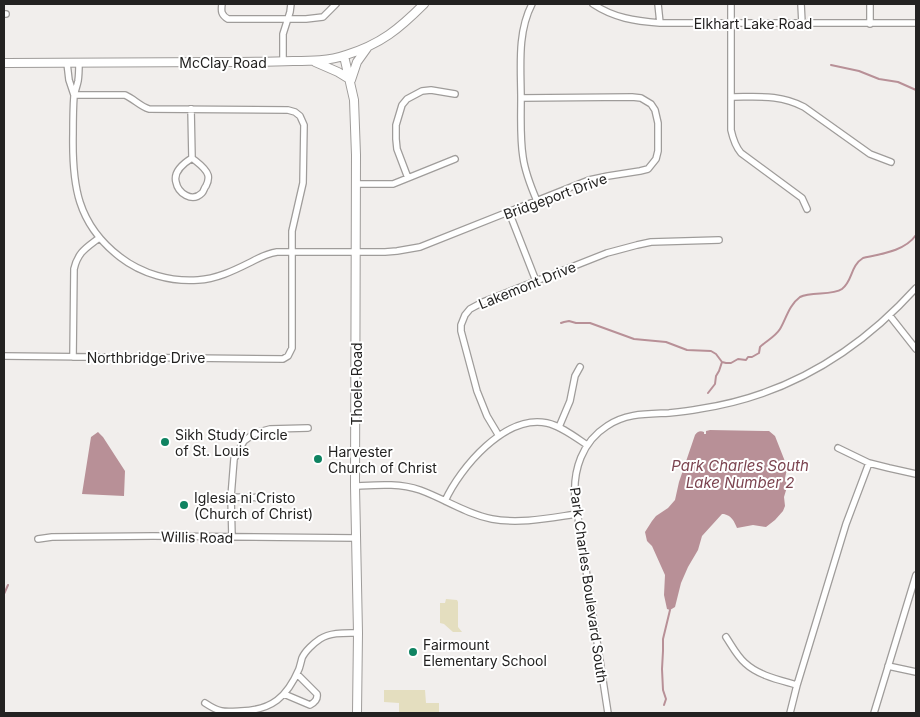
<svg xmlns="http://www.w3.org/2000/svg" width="920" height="717" font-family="Inter,sans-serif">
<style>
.green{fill:#e4debf}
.water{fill:#b89097}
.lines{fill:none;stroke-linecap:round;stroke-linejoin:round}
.stream{stroke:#b89097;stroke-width:2}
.minor-casing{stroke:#9f9c9a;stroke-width:8}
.secondary-casing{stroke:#9f9c9a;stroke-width:10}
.minor{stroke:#fff;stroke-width:5.5}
.secondary{stroke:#fff;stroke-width:8}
.poi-dot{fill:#0f8361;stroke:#fff;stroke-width:2}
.labels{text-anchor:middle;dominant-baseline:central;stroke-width:4;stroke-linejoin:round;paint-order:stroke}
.street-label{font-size:14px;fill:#232221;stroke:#fff}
.poi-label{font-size:14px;fill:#232221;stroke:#fff;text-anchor:start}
.water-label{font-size:15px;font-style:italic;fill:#7c4450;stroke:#fff}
</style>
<rect width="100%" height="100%" fill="#f1eeec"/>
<path class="green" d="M446 599 457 600 458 602V627L462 632H453L444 624 440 623V603H445Z
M384 690H425L426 703H439V713H399V703L384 702Z"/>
<path class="water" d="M710 430 769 431 775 436 786 464 787 469 785 478 787 487 784 497 785 506 783 511 775 520 766 527 753 525 737 528C734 521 732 516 724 514H722L702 536 698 550 688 567 681 583 675 607 670 610 667 609 664 595 665 575 652 546 647 541 645 532 652 521 656 516 668 508 675 500 679 482 695 435C697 432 700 430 704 432V434H706V431Z
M98 432 103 437 125 471 124 496 82 494 91 437Z"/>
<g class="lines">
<path class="stream" d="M831 65 859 71 879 79 898 82 916 90
M561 323 564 322 569 321 576 323H590L634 339 666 342 687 350 711 351 716 354 722 362 726 363H731L738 359 746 360 748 357H752L759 353 760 347C766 341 775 337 780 329 786 319 789 305 800 297 811 291 832 296 842 289 853 281 850 266 863 258 881 254 905 251 916 235
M708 393 715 384 716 376 719 371 722 362
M4 594 8 585
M664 705 666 699 663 690 662 669 663 651V639L670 610"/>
<defs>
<path id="minor" d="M222 4C221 11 221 15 228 19H306L323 17 336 4
M532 4C517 33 521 67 521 99 521 118 520 138 523 157 525 172 531 187 537 201
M593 4C614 18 635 21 660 23H916
M658 4 660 23
M731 4V130C733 139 735 146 741 153L802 198 807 209
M801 4 802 23
M870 4V24
M4 14H6
M79 62C79 69 79 75 78 81 77 86 75 91 74 96 73 109 73 122 73 134 72 185 77 224 120 257 142 274 171 282 198 280 216 279 233 271 249 263 259 258 265 254 277 252H385L397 251 420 247 589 180 608 176 640 171 648 169 656 159 658 151V123L655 110 651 104 641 98 632 97 521 98
M283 62V34L290 12 291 4
M67 63 69 80 74 95
M731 97C757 97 780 94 804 107L870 154 891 162
M191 109 192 158C198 163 206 168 208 175 209 179 208 182 206 186 204 188 204 191 202 193 192 203 178 193 176 182 173 171 184 163 192 158
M408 178 397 149 396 139V125L402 105 407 99 422 91 431 90 455 94
M356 184H393L455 159
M509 212 536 281
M890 316 916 349
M4 356 283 359 288 356 292 348V231L303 183 304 125 300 116 295 112 288 110 149 109C140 106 134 99 125 95H74
M73 357 74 269C78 252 86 248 99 238
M559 427 570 401 575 376 580 367
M237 433 244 441
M499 436 487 416 477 391 461 331V325L465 315 470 309 483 302 607 253 637 245 651 242 719 240
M838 448 869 463 889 468 916 474
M355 486C377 485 399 483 420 490 445 499 466 514 492 519 520 524 549 518 577 514
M231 497 274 498
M445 501C460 468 505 414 547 423 561 426 575 437 587 445
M232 537 231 497 234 459 244 441 255 433 270 429 308 428
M38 539 52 537 153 536 356 538
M726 637C732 646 737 656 745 663 759 676 780 680 797 685
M888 666 916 672
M284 694 310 705C314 703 318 700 317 694L297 674
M205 703C220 713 224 712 241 711 272 710 287 697 299 669 300 666 301 662 302 658 305 651 314 643 320 639 331 632 345 633 358 633
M608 713 575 498C573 470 582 442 607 426 626 413 647 414 669 413 679 412 689 411 699 409 787 396 857 353 916 288
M790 713 797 685 846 524 869 463
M874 713 916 575"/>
<path id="secondary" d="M344 56 354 100 356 155 355 486 358 633 357 713
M315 62 338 72 351 80
M4 63C76 62 148 62 221 62 245 62 269 62 293 61 311 61 329 61 346 55 381 44 399 29 424 4
M351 80 357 62 367 48"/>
</defs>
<use href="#minor" class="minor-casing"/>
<use href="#secondary" class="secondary-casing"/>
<use href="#minor" class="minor"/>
<use href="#secondary" class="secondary"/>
</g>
<g class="poi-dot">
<circle cx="165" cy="442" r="5"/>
<circle cx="318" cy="459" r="5"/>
<circle cx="184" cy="505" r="5"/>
<circle cx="413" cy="652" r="5"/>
</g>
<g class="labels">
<g class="street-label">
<text x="753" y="23">Elkhart Lake Road</text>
<text x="223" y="62">McClay Road</text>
<text transform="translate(555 196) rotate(-20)">Bridgeport Drive</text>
<text transform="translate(527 285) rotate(-22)">Lakemont Drive</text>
<text x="146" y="357">Northbridge Drive</text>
<text transform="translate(356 384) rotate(-90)">Thoele Road</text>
<text transform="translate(197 537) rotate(1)">Willis Road</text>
<text transform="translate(589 585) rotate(82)">Park Charles Boulevard South</text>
</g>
<g class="poi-label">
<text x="175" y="434">Sikh Study Circle<tspan x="175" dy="16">of St. Louis</tspan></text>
<text x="328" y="451">Harvester<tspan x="328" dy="16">Church of Christ</tspan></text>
<text x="194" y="497">Iglesia ni Cristo<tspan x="194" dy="16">(Church of Christ)</tspan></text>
<text x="423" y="644">Fairmount<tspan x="423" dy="16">Elementary School</tspan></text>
</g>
<g class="water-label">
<text x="740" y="465">Park Charles South<tspan x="740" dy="17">Lake Number 2</tspan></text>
</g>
</g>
<rect width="920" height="717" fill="none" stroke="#232221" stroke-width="10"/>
</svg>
